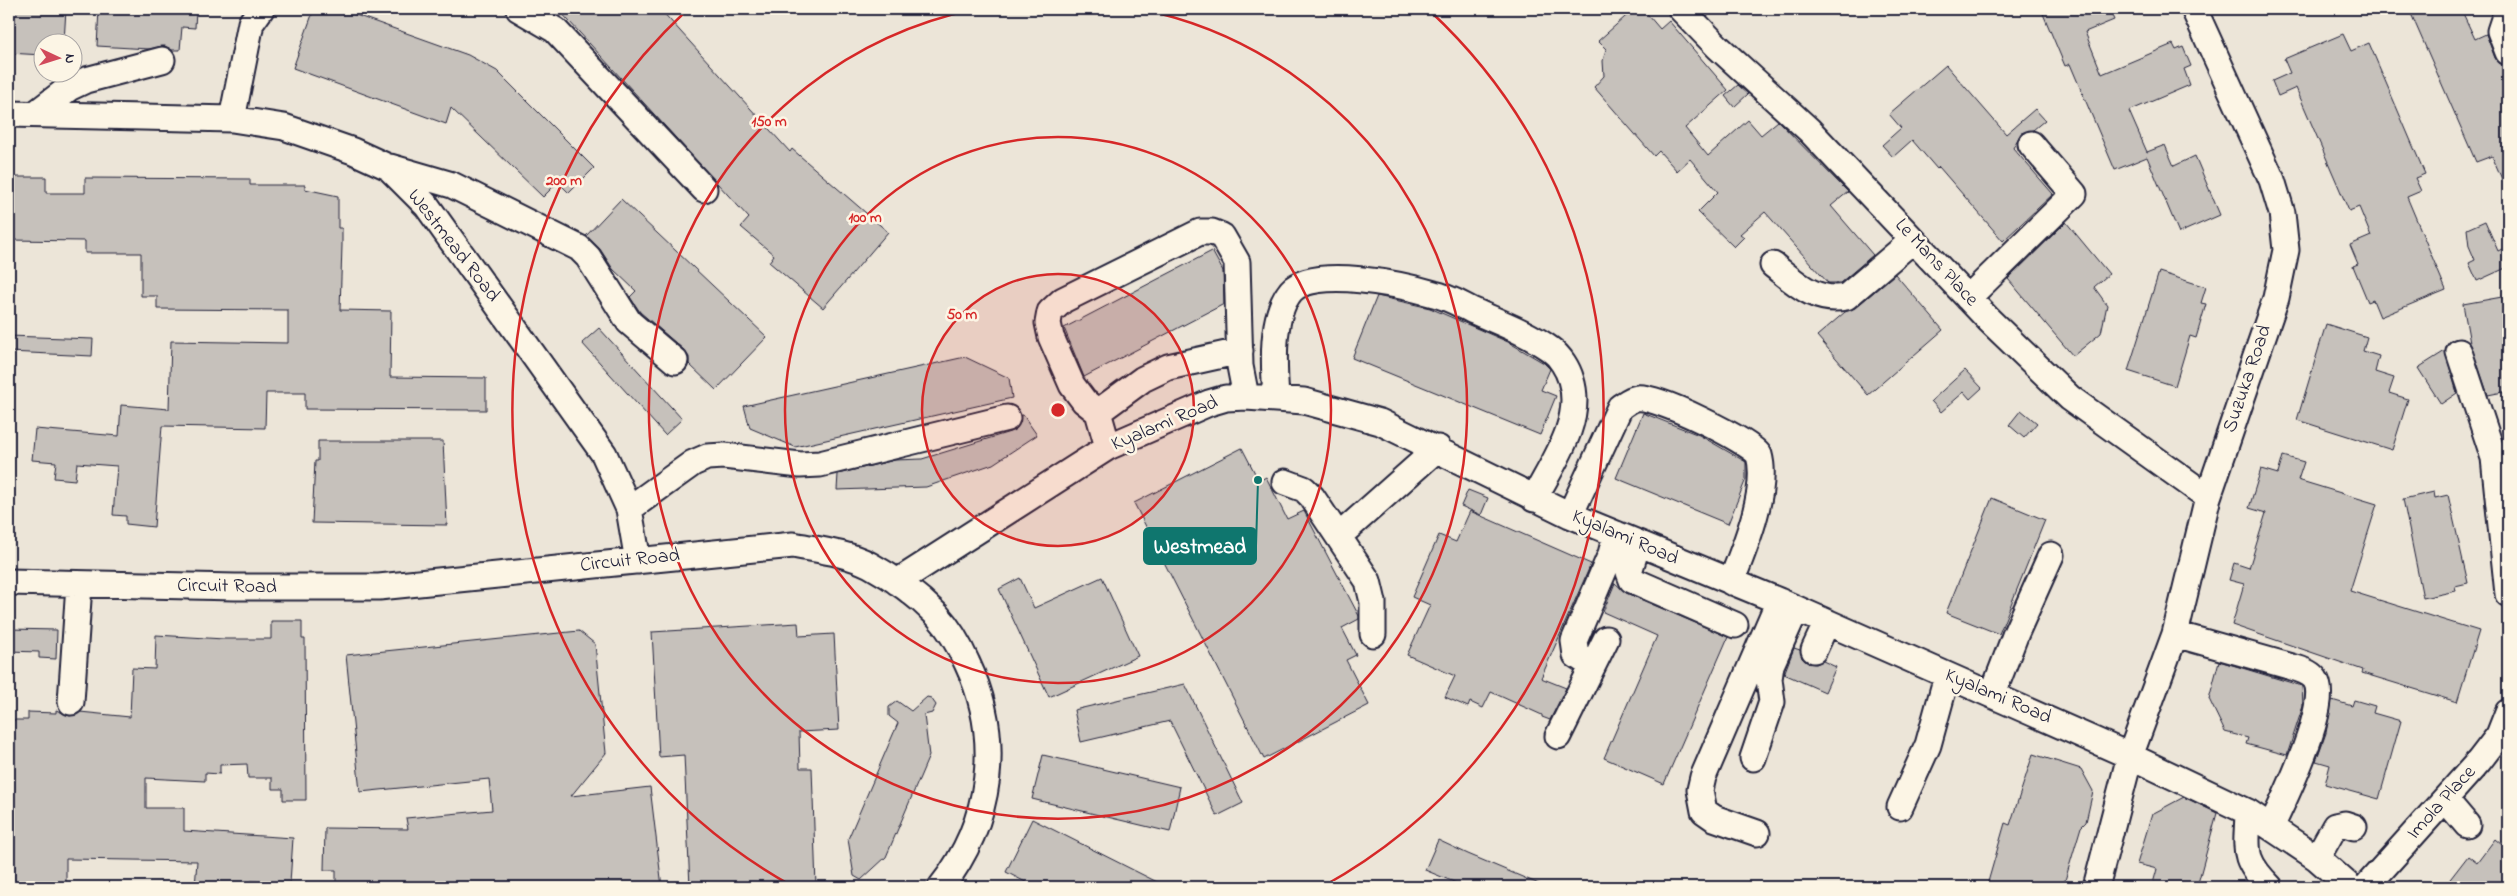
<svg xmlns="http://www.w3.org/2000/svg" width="2517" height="896" font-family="'Indie Flower',sans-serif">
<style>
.built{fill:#ece5d8;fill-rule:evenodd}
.building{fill:#c6c1bb;stroke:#22223b}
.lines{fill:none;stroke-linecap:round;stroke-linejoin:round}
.minor-casing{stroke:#22223b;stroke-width:29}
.minor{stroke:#fcf5e5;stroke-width:25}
.ring{fill:none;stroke:#d62828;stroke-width:2.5}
.labels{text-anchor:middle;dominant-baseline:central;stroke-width:5;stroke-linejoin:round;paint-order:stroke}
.street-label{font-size:20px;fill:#22223b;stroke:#fcf5e5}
.centre{fill:#d62828;stroke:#fcf5e5;stroke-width:2.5}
.ring-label{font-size:15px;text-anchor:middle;font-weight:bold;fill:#d62828;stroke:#fcf5e5;stroke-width:5;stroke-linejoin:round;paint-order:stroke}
.leader{fill:none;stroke:#0f766e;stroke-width:2}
.callout-dot{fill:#0f766e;stroke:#fcf5e5;stroke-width:2}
.callout{fill:#0f766e;stroke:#0f766e;stroke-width:2}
.callout-label{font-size:21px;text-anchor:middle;font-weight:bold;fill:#fff}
</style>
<rect width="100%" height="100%" fill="#fcf5e5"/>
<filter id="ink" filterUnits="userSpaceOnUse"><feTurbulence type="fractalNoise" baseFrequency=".02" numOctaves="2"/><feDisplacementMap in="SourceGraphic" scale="10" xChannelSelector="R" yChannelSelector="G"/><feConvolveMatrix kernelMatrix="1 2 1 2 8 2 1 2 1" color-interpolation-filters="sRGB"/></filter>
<g filter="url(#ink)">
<path class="built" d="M9 9H2508V887H9ZM42 42H72V72H42Z"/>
<path class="building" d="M9 9H66L64 42H42V55L9 53Z
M99 9H196L195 28 182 27 180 50H172L165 46 149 49 97 46Z
M314 9H339L468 55 497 71 594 168 569 193 558 182 543 197 451 108 446 124 293 68Z
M558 9H660L790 152 792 149 888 232 823 308 769 262 774 255 741 227 749 218Z
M1634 9H1643L1660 29 1669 21 1728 90 1685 128 1708 156 1748 120 1761 135 1778 121 1848 192 1831 206 1873 255 1840 283H1828L1765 212 1740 234 1744 237 1734 247 1698 212 1718 192 1690 159 1677 171 1659 151 1654 156 1594 87 1604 76 1603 61 1606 49 1598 41Z
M2041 9H2109L2114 20 2085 32 2102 74 2173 44 2176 50 2183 47 2191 66 2184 69 2190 85 2129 111 2147 152 2165 145 2174 166 2195 156 2220 215 2179 233 2147 157 2115 170 2070 64 2065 66Z
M2409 9H2461L2475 39 2486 34 2495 58 2499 63 2508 66V193L2492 156 2476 162Z
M2343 34 2351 51 2369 43 2425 174 2415 178 2421 191 2407 197 2446 290 2380 317 2373 300 2368 302 2353 266 2358 264 2350 245 2371 236 2359 207 2349 211 2296 88 2278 96 2272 81 2290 73 2284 59Z
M1946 65 2006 134 2035 109 2045 120 2033 130 2021 133 2013 148 2053 194 2003 241 1939 167 1937 169 1912 140 1893 157 1882 145 1901 128 1889 114Z
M1738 85 1748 94 1734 107 1725 96Z
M9 177H46V193H85V178L250 179V185H305V189L338 196V228H342V245L340 310 391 311 390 377 486 378V410L305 409V393H266L265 428 162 426 154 527 126 524V516L113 515 117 466 77 463 75 480 54 478 56 462 32 460 35 429 119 436 121 405 169 409 171 341 288 343V310L157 309V296H141V253H85V241L9 240Z
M621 199 767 337 716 390 689 364V357L684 350 640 312 630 297 636 291 613 269 600 249 586 236Z
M2485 221 2498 251 2508 246V267L2477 281 2469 263 2475 260 2469 246 2467 229Z
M2066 222 2109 274 2094 287 2107 305 2101 333 2073 356 2008 279Z
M1212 251 1223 271 1224 304 1084 377 1064 328Z
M2159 272 2206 287 2201 303 2206 304 2196 338 2190 336 2175 386 2128 371Z
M1895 274 1943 330 1868 395 1817 336 1845 312 1855 308Z
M1377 296 1430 308 1508 342 1544 363 1550 369 1541 390 1556 396 1540 435 1352 358Z
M2502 297 2508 333V391L2488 395 2470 343 2463 304Z
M2326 324 2367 337 2363 351 2379 356 2375 372 2394 378 2389 393 2408 399 2392 450 2297 420Z
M599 328 682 419 665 435 582 343Z
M9 336 93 339 92 356 9 352Z
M2445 351 2457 393 2441 404 2418 368Z
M965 357 1009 378 1012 398 795 447 750 428 744 406Z
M1965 370 1982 388 1970 399 1964 392 1941 412 1931 401Z
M2021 410 2037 423 2024 438 2009 425Z
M1643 413 1699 435 1746 462V479L1728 524 1616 478Z
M1021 415H1023L1037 435 993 464 926 487 837 490 838 474 895 460 922 459 1010 432 1017 428Z
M318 441H443L447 525 312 523 315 461H318Z
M1242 448 1259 481 1266 477 1287 519 1304 511 1359 616V619L1342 628 1356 655 1346 660 1369 705 1264 759 1134 503Z
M2283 456 2304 462 2298 480 2377 504 2350 591 2479 631 2457 702 2362 673 2363 670 2232 625 2244 584 2229 580 2234 563 2249 568 2266 513 2249 508 2261 469 2278 474Z
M1468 490 1488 498 1481 515 1461 506Z
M2434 492 2435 498 2448 495 2468 583 2455 586 2456 591 2423 598 2403 499Z
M1992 498 2045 520 1999 634 1946 613Z
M1470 511 1591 564 1541 678 1566 688 1550 720 1542 717V715L1491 692 1483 708 1470 702 1468 707 1445 697 1455 676 1407 655 1430 605 1412 597 1439 535 1456 542Z
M1102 577 1138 656 1049 697 999 589 1020 578 1034 608Z
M1615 583 1626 593 1728 637 1664 784 1604 758 1657 636 1603 612Z
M271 621H302V639H305L306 800H283V789H272V778H248L247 764 220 765V774L205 773V781L146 778V808H184V831L293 838 290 883 251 881V887H195L197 861 66 859V887H9V767H12V738H9V720H28V712L56 713V710L70 716 80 712 130 717 132 668 155 669 156 635 224 639H271Z
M798 623 799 636 834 634 839 730 799 732 800 768H812L816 887H690L684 755 659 757 652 632Z
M9 629 57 630 56 659 39 658V652L9 651Z
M579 631 595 644 606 753 571 796 650 787 662 887H336V870H324L325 828 408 829 406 818 492 810 489 779 360 792 346 655Z
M1794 648 1800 650 1802 658 1808 663 1816 664 1823 661 1836 667 1825 692 1784 674Z
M2219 661 2302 686 2303 706 2287 755 2246 744 2248 738 2225 732 2209 699Z
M1185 684 1243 803 1217 816 1170 721 1081 742 1074 710Z
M927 697 931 698 936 705 932 713 924 715 929 756 886 857 861 880 854 876 848 839 898 723 889 716V707L897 701 911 711Z
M2332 700 2352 706 2354 700 2375 706 2373 713 2401 721 2379 799 2325 784 2330 765 2316 761 2326 733Z
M2033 754 2081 769 2093 791 2086 822 2081 827 2063 887H2006L1988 882 2005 823 2010 825Z
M1043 755 1180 787 1170 832 1032 799Z
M2184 797 2217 813 2197 887H2152L2157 869 2137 864 2152 814Z
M1032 819 1167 887H1035L1006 872Z
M2495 839 2508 850V887H2444L2468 856 2477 863Z
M1438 840 1468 854 1546 887H1466L1425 870Z"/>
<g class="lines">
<defs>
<path id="minor" d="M519 9 555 30 704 189
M1681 9 1718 47 1809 130 1989 320 2070 398 2208 497
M2508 16H2505L2500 31 2508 52
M9 114 232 119 284 127 353 151 388 167 427 206 604 454 629 509 638 561
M35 114 69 88 86 80 162 60
M232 119 251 23 261 9
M390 167 452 185 579 248 588 257 629 322 675 361
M1773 265C1796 283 1815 303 1846 297L1913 240
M1968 298 2074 194 2031 144
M2459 352 2494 458 2508 594
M1276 398C1274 368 1270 316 1291 291 1314 266 1404 285 1434 294 1449 297 1463 306 1476 312 1501 323 1528 333 1550 349 1560 356 1568 369 1571 380 1584 421 1552 464 1534 499
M1098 412 1143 379 1168 367 1240 351
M1108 447 1098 412 1084 401 1072 385 1051 337 1048 323 1050 312 1063 300 1200 232H1212L1222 236 1237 262 1240 366 1246 397
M1285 482 1304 489 1312 497 1368 581 1373 602V634
M629 509 693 463 707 457 724 456 800 465 820 464 1007 418
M1570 515 1620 407C1625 404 1630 399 1637 398 1656 395 1748 440 1759 455 1769 490 1744 549 1731 582
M1339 536 1438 448
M1638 543 1629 572 1632 580 1735 625
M9 582 235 587H379L793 545C819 550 847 553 870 565 894 578 918 596 937 615 949 628 960 647 967 663 1003 739 992 822 941 887
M897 582 1108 447 1209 403 1226 398 1246 397 1304 401 1380 422 1570 515 1779 601 2130 756 2248 812 2317 858 2350 887
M2175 634 2292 667C2300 669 2310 672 2315 679 2332 702 2283 802 2271 827
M1814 650 1827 622
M1591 665 1576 655 1574 641 1611 554 1616 534
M1993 693 2016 633 2051 555
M71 702 79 585
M1558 736 1606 639
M1753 758 1772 702 1769 679 1771 665 1796 609
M2445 799 2467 825
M1900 807 1928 745 1947 676
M2248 812C2247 850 2241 858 2270 887
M1757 833 1714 818 1704 811 1700 790 1703 777 1779 601
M2317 858 2335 826 2345 824 2354 827
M2096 887 2130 756 2175 634 2208 497 2276 298 2286 250 2282 213 2272 180 2194 9
M2366 887 2479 761 2499 735 2508 712"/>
</defs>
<use href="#minor" class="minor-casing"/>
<use href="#minor" class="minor"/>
</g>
</g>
<circle cx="1058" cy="410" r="136" fill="#d62828" fill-opacity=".12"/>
<g class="ring">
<circle cx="1058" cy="410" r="136"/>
<circle cx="1058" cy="410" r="273"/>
<path d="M1140 9A409 409 0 1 1 976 9"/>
<path d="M794 887A545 545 0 0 1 686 11M1430 11A545 545 0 0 1 1322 887"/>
</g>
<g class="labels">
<g class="street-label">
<text transform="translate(453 246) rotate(52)">Westmead Road</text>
<text transform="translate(1936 263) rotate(47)">Le Mans Place</text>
<text transform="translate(2248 379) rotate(-71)">Suzuka Road</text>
<text transform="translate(1165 424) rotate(-23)">Kyalami Road</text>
<text transform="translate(1625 538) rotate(23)">Kyalami Road</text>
<text transform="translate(630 561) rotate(-6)">Circuit Road</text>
<text transform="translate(227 587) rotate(1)">Circuit Road</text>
<text transform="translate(1998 697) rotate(23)">Kyalami Road</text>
<text transform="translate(2442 803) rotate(-48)">Imola Place</text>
</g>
</g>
<circle cx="1058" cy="410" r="8" class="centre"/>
<g class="ring-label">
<text x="769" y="126">150 m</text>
<text x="564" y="185">200 m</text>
<text x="865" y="222">100 m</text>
<text x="962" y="319">50 m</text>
</g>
<path class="leader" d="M1258 480L1256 546"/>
<circle class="callout-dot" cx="1258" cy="480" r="5"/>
<rect class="callout" x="1144" y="528" width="112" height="36" rx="5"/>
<g class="callout-label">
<text x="1200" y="553">Westmead</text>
</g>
<rect width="2517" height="896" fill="none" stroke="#fcf5e5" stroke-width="30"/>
<rect x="15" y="15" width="2487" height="866" fill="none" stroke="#22223b" stroke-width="2" filter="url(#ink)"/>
<g transform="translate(58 58) rotate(94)"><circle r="24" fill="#fcf5e5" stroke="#a5a1a1"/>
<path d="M0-4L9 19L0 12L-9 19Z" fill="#d1495b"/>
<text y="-8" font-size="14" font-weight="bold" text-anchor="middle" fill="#22223b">N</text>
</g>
</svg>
